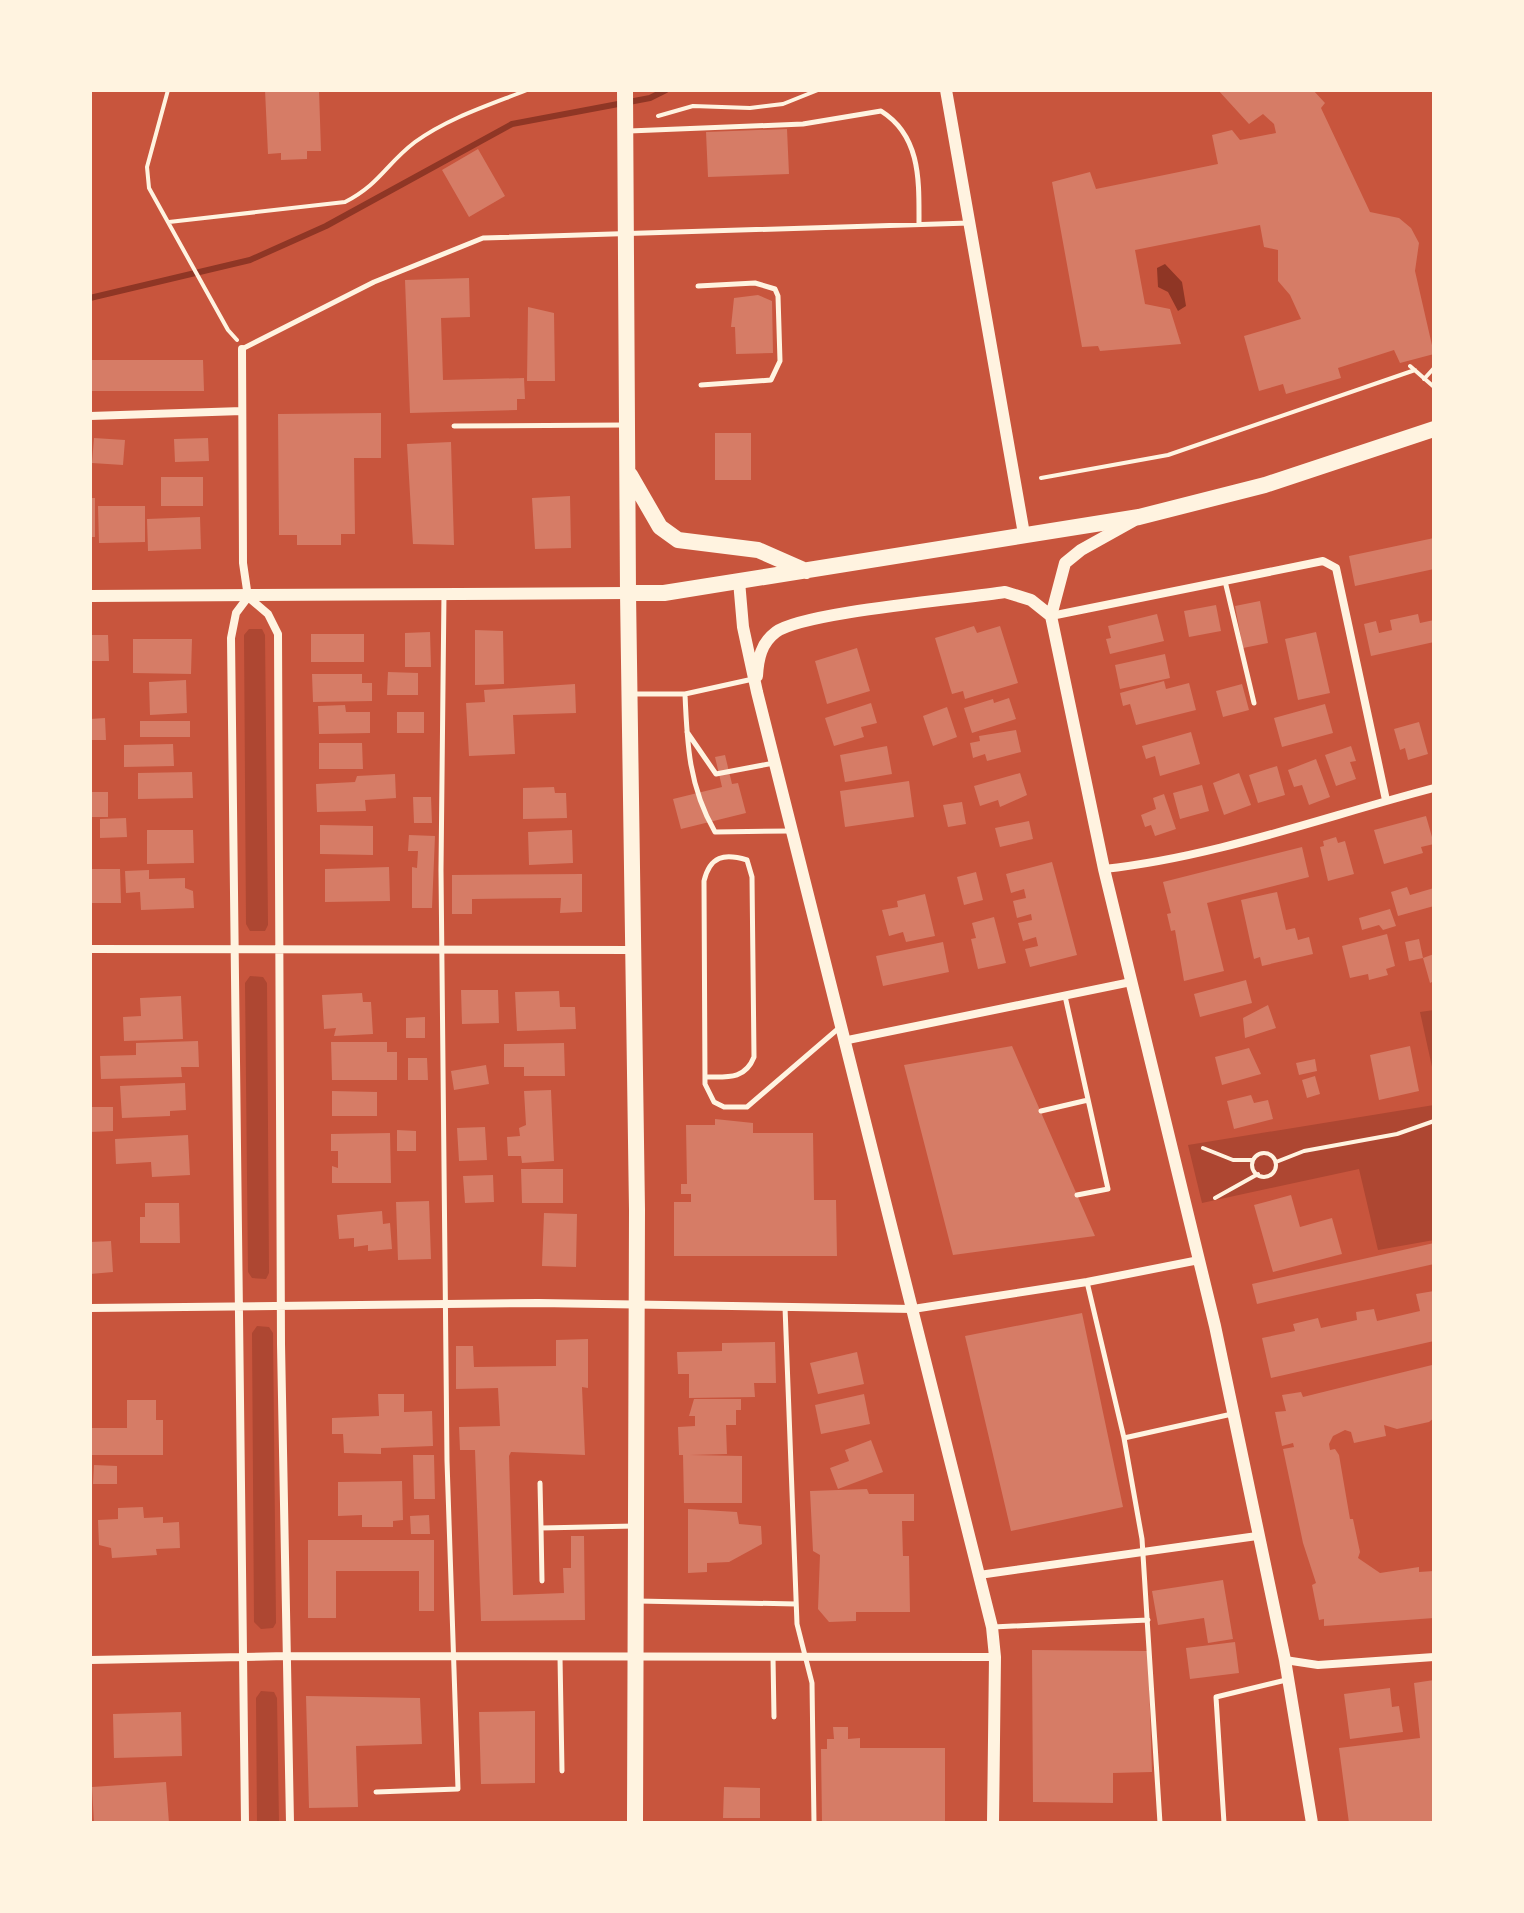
<svg xmlns="http://www.w3.org/2000/svg" width="1524" height="1913" font-family="'Fira Sans',sans-serif">
<style>
.green{fill:#ae4732}
.water{fill:#8f3625}
.lines{fill:none;stroke-linecap:round;stroke-linejoin:round}
.stream{stroke:#8f3625;stroke-width:6}
.building{fill:#d67c66}
.path{stroke:#fff3e0;stroke-width:4}
.service{stroke:#fff3e0;stroke-width:5}
.minor{stroke:#fff3e0;stroke-width:8}
.tertiary{stroke:#fff3e0;stroke-width:12}
.primary{stroke:#fff3e0;stroke-width:16}
.trunk{stroke:#fff3e0;stroke-width:16}
</style>
<rect width="100%" height="100%" fill="#c8553d"/>
<path class="green" d="M249 629H262L265 635 268 925 265 931H250L246 924 244 635Z
M250 976 263 977 267 983 269 1273 266 1279 252 1278 248 1272 245 983Z
M1434 1010V1076L1420 1012Z
M1434 1105V1240L1378 1250 1359 1169 1202 1203 1188 1145Z
M257 1326 269 1327 273 1333 276 1623 273 1628 261 1629 254 1622 252 1333Z
M261 1691 274 1692 277 1698 279 1823H257L256 1698Z"/>
<path class="water" d="M1165 264 1182 282 1186 306 1178 311 1168 292 1158 287 1157 268Z"/>
<g class="lines">
<path class="stream" d="M90 298 250 260 326 226 512 124 650 98 666 90"/>
</g>
<path class="building" d="M265 90H319L321 151H307V159L281 160V153L268 154Z
M1218 90H1313L1325 103 1321 108 1370 212 1399 218 1411 228 1419 243 1415 271 1434 354 1400 363 1394 350 1338 368 1341 378 1286 394 1283 384 1259 391 1244 336 1301 319 1290 295 1278 281V250L1264 247 1260 225 1135 250 1145 304 1170 309 1181 344 1100 351 1098 346 1082 347 1052 182 1090 172 1096 189 1218 164 1212 135 1232 130 1240 140 1276 133 1274 124 1263 114 1249 124Z
M787 129 789 174 708 177 706 132Z
M478 149 505 196 469 217 442 170Z
M469 278 470 317 441 318 443 380 524 378 525 399H517V410L410 413 405 280Z
M758 295 772 301 773 353 736 354 735 327H731L734 298Z
M528 307 554 313 555 381H527Z
M90 360H203L204 391H90Z
M381 413V458H354L355 534H341V545H297V535H279L278 414Z
M715 433H751V480H715Z
M94 438 125 440 123 465 92 463Z
M208 438 209 461 175 462 174 439Z
M451 442 454 545 413 544 407 444Z
M161 477H203V506H161Z
M570 496 571 548 535 549 532 498Z
M90 498H95V537H90Z
M98 506H145V542L99 543Z
M200 517 201 549 148 551 147 519Z
M1434 538V569L1355 586 1349 556Z
M1260 601 1268 643 1243 648 1235 606Z
M1216 605 1221 631 1189 637 1184 611Z
M1157 614 1164 641 1110 654 1106 639 1111 638 1108 626Z
M1418 614 1420 623 1434 620V642L1371 656 1364 624 1376 621 1379 633 1392 630 1390 620Z
M974 626 977 633 1000 626 1018 683 965 699 963 691 952 694 935 638Z
M475 630 503 631 504 684 475 685Z
M430 632 431 667H405V633Z
M1316 632 1330 693 1298 700 1285 639Z
M311 634H364V662H311Z
M90 635H108L109 661H90Z
M133 639H192L191 674 133 673Z
M857 648 870 691 827 704 815 661Z
M1165 654 1170 678 1120 689 1115 665Z
M388 672 418 673V695H387Z
M312 674H362V683H372V701L313 702Z
M186 680 187 713 150 715 149 682Z
M1164 681 1166 689 1189 683 1196 710 1136 725 1130 704 1123 706 1120 693Z
M575 684 576 713 513 715 515 754 469 756 466 703 485 702 484 690Z
M1242 684 1249 710 1223 717 1216 691Z
M1009 698 1016 719 972 733 964 708 993 699 994 703Z
M871 703 877 723 861 727 864 737 834 746 825 718Z
M1325 704 1333 733 1282 747 1274 718Z
M345 705 346 712H370V733L319 734 318 706Z
M947 707 957 737 933 746 923 716Z
M397 712H424V733H397Z
M105 718 106 740H90V719Z
M140 721H190V737H140Z
M1419 722 1428 754 1408 760 1405 748 1400 750 1394 729Z
M1016 730 1021 752 987 761 985 754 973 758 970 743 980 741 979 736Z
M1191 732 1200 764 1160 776 1155 756 1146 759 1142 746Z
M319 743H362L363 769H319Z
M173 744 174 766 124 767V745Z
M887 746 892 774 845 782 840 755Z
M1351 746 1356 761 1350 762 1356 779 1336 786 1325 755Z
M725 755 732 784 738 783 746 813 681 829 673 799 722 787 715 757Z
M1316 759 1330 797 1309 805 1302 785 1294 787 1288 770Z
M1277 766 1285 795 1258 803 1249 775Z
M192 772 193 798 138 799V773Z
M1020 773 1027 795 1000 807 998 800 980 806 974 786Z
M1239 773 1251 805 1224 815 1213 783Z
M395 774 396 798 365 800 366 811 317 812 316 784 355 782 357 776Z
M909 781 914 817 845 827 840 791Z
M1202 785 1209 811 1180 819 1173 793Z
M554 787 555 793H566L567 818 523 819V788Z
M90 792H108V817H90Z
M1164 794 1176 829 1155 836 1151 825 1145 827 1141 815 1156 809 1153 798Z
M413 797H431L432 823H414Z
M962 802 966 824 948 827 943 805Z
M1426 816 1434 844 1421 847 1423 853 1384 864 1374 830Z
M126 818 127 837 100 838V819Z
M1029 821 1033 839 1000 847 995 828Z
M320 825 373 826V855L320 854Z
M147 830H193L194 863 147 864Z
M572 830 573 863 529 865 528 832Z
M409 835 435 836 432 908H412V867L417 868 418 851H408Z
M1336 837 1338 843 1345 841 1354 874 1328 881 1320 847 1324 846 1323 841Z
M1302 847 1309 877 1207 903 1224 971 1184 981 1175 930 1171 931 1167 914 1171 913 1163 882Z
M1052 862 1077 955 1030 967 1025 949 1038 946 1036 937 1023 941 1018 923 1032 920 1031 914 1017 918 1013 901 1026 898 1024 889 1011 893 1006 874Z
M389 867 390 901 325 902V869Z
M90 869H120L121 903H90Z
M149 870V879L185 878V888L193 891 194 908 141 910 140 892 126 893 125 871Z
M976 872 983 900 964 905 957 877Z
M582 874V912L560 913 561 898 472 899V914H452V875Z
M1407 887 1410 895 1434 888V906L1398 916 1391 892Z
M1277 892 1286 930 1295 928 1298 940 1309 937 1313 954 1262 966 1260 957 1254 959 1241 900Z
M925 894 935 936 906 942 903 932 889 936 882 910 898 907 897 901Z
M1390 909 1396 926 1383 930 1379 925 1362 930 1359 918Z
M994 917 1006 963 978 969 971 939 976 938 972 923Z
M1387 934 1395 966 1386 969 1388 975 1369 980 1368 974 1350 978 1342 946Z
M1419 939 1423 958 1434 954V981L1430 983 1423 958 1409 961 1405 942Z
M943 942 949 972 883 986 876 956Z
M1246 980 1252 1003 1200 1017 1194 994Z
M461 990H498L499 1023 462 1024Z
M559 991 560 1007H575L576 1029 517 1031 515 992Z
M362 993 363 1002H371L373 1034 334 1036 336 1028 324 1029 322 995Z
M181 996 183 1039 124 1041 123 1017 141 1016 140 998Z
M1268 1005 1276 1028 1245 1038 1243 1018Z
M425 1017V1038H406V1018Z
M198 1041 199 1067H181L182 1077 101 1079 100 1056 136 1055V1043Z
M331 1042H387V1052H397V1080H332Z
M564 1043 565 1076H524V1067H504V1044Z
M1012 1046 1095 1236 953 1255 904 1065Z
M1410 1046 1419 1091 1379 1100 1370 1055Z
M1249 1048 1261 1074 1222 1085 1215 1057Z
M408 1058H427L428 1080H408Z
M1315 1059 1317 1071 1299 1075 1296 1063Z
M486 1065 489 1084 454 1090 451 1071Z
M1315 1076 1320 1094 1307 1098 1302 1080Z
M185 1083 186 1110 170 1111V1116L122 1118 120 1086Z
M551 1090 554 1161 522 1163 521 1156H508L507 1137 520 1136 519 1128 526 1125 524 1091Z
M332 1091 377 1092V1116H332Z
M1251 1095 1254 1103 1268 1100 1273 1119 1234 1129 1227 1101Z
M90 1107H113V1131L90 1132Z
M715 1119 753 1123V1133H813L814 1200H836L837 1256H674V1202H691V1194H681V1184H687L686 1125H715Z
M485 1127 487 1160 459 1161 457 1128Z
M397 1130 416 1131V1151H397Z
M390 1133 391 1183H332V1166L338 1168V1151H331V1134Z
M188 1135 190 1175 152 1177 151 1162 116 1164 115 1139Z
M521 1169H563V1203H522Z
M493 1175 494 1202 465 1203 463 1176Z
M1291 1195 1300 1227 1332 1218 1342 1254 1273 1272 1254 1205Z
M429 1201 431 1259 398 1260 396 1202Z
M145 1203H179L180 1243H140V1217H145Z
M382 1211 383 1224 390 1223 392 1249 368 1251V1245L354 1247V1238L339 1239 337 1215Z
M544 1213 577 1214 576 1267 542 1266Z
M111 1241 113 1272 90 1274V1242Z
M1434 1243V1264L1257 1304 1252 1284Z
M1434 1291V1341L1271 1378 1262 1338 1295 1331 1293 1324 1318 1318 1321 1328 1357 1320 1356 1312 1374 1309 1377 1321 1420 1311 1416 1294Z
M1082 1313 1123 1507 1011 1531 965 1336Z
M588 1339V1388L582 1387 585 1455 511 1452 509 1456 513 1595 564 1593 563 1568H571V1536H584L585 1620 481 1621 475 1450H460L459 1427 500 1426 498 1388 456 1389V1346H473L474 1367 556 1366V1340Z
M775 1342 776 1383H754L755 1397 689 1398V1374H678L677 1352 722 1351V1343Z
M857 1352 864 1384 818 1394 810 1363Z
M1432 1365 1434 1418 1429 1422 1397 1429 1384 1425 1386 1436 1354 1443 1351 1432 1345 1430 1333 1436 1329 1444 1330 1450 1335 1449 1339 1455 1350 1519H1353L1360 1552 1358 1558 1380 1573 1419 1567V1572L1434 1571V1618L1324 1626V1619L1319 1620 1312 1585 1316 1583 1303 1543 1283 1449 1294 1447 1293 1443 1282 1446 1275 1412 1286 1411 1282 1395 1301 1392 1303 1397Z
M378 1394H404V1412L432 1411 433 1446 381 1448V1454L344 1453 343 1434H332V1418L379 1416Z
M864 1394 870 1424 821 1434 815 1405Z
M694 1399H741V1410H736V1425H726L727 1454 690 1455 742 1456V1503H684L683 1455H679L678 1427 695 1426V1416H689Z
M127 1400H156V1420H163V1455H92V1428H127Z
M871 1440 883 1472 838 1489 830 1468 849 1461 845 1450Z
M413 1455H434L435 1499H414Z
M94 1465 117 1466V1484H93Z
M402 1481 403 1520 393 1521V1527H362V1515L338 1516V1482Z
M867 1489 869 1494H914V1521H902L903 1556H909L910 1612H856V1621L829 1622 818 1609 820 1555 813 1551 810 1491Z
M143 1507 144 1518 163 1517V1523L179 1522 180 1548 156 1549 157 1555 112 1558 111 1548 99 1545 98 1520 118 1519V1508Z
M688 1509 737 1512 739 1524 761 1526 762 1544 729 1562 707 1563V1572L688 1573Z
M429 1515 430 1534H411L410 1516Z
M308 1540H434V1611H419V1571H336V1618H308Z
M1223 1580 1233 1639 1208 1643 1204 1618 1158 1625 1152 1591Z
M1235 1642 1239 1673 1190 1679 1186 1648Z
M1032 1650 1148 1651 1152 1772 1113 1773V1803L1033 1802Z
M1434 1680V1823H1349L1339 1748 1420 1738 1414 1683Z
M1390 1688 1392 1707 1399 1706 1403 1732 1350 1739 1344 1694Z
M306 1696 420 1698 422 1744 356 1746 358 1807 309 1808Z
M535 1711V1783L481 1784 479 1712Z
M181 1712 182 1756 114 1758 113 1714Z
M833 1727H848V1739L860 1738V1748H945V1823H822L821 1749H827V1739H834Z
M166 1782 169 1823H94L92 1787Z
M724 1787 760 1788V1818H723Z"/>
<g class="lines">
<path class="path" d="M168 90 147 167 149 188 228 330 237 340
M658 116 693 106 750 108 783 104 818 90
M169 222 345 202C380 184 386 164 415 142 448 118 489 105 527 90
M1410 366 1434 387
M1424 379 1434 368
M1041 478 1168 455 1415 370
M1203 1148 1233 1160H1253
M1252 1165a12 12 0 1 1 24 0a12 12 0 1 1-24 0Z
M1276 1162 1304 1151 1397 1134 1434 1121
M1215 1198 1258 1174"/>
<path class="service" d="M629 131 803 124 881 111C921 136 919 181 919 223
M698 286 755 283 775 289 778 296 780 361 771 380 701 385
M242 349 374 282 483 238 969 223
M454 426 624 425
M1225 581 1254 703
M633 694H685L753 679
M685 694C687 744 689 787 715 832L790 831
M687 732 716 774 774 763
M1065 996 1108 1189 1077 1195
M705 1077C727 1077 745 1080 754 1057L752 877 747 860C724 853 710 856 704 881L705 1084 714 1102 724 1107H747L839 1028
M1041 1111 1088 1100
M1087 1282 1124 1438 1142 1539 1160 1823
M785 1307 797 1624 812 1683 814 1823
M1124 1438 1232 1414
M540 1483 541 1528 635 1526
M541 1528 542 1581
M637 1601 796 1604
M993 1627 1148 1620
M560 1657 562 1771
M773 1657 774 1717
M376 1792 458 1789 447 1461 441 870 444 593
M1224 1823 1216 1697 1286 1680"/>
<path class="minor" d="M242 349 243 563 248 597 268 614 278 634 281 1344 290 1823
M90 416 242 411
M1051 616 1323 561 1336 568 1386 800
M1104 869C1216 857 1326 816 1434 788
M90 949 631 950
M843 1041 1131 982
M90 1308 538 1303 913 1309 1087 1282 1199 1260
M979 1575 1257 1536
M90 1660 287 1656 995 1657
M1285 1660 1318 1665 1434 1657
M245 1823 231 638 236 613 248 597"/>
<path class="tertiary" d="M946 90 1024 534
M1133 521 1081 550 1065 563 1051 616 1104 869 1215 1326 1285 1660 1312 1823
M739 581 743 627 757 692 992 1627 995 1657 993 1823
M90 596 628 593
M757 676C758 659 761 643 776 632 803 612 961 599 1005 592L1031 600 1051 616"/>
<path class="primary" d="M628 593 637 1210 635 1823"/>
<path class="trunk" d="M625 90 628 593H664L1139 517 1265 485 1434 429
M630 475 660 527 678 540 758 550 806 571"/>
</g>
<rect width="1524" height="1913" fill="none" stroke="#fff3e0" stroke-width="184"/>
</svg>
